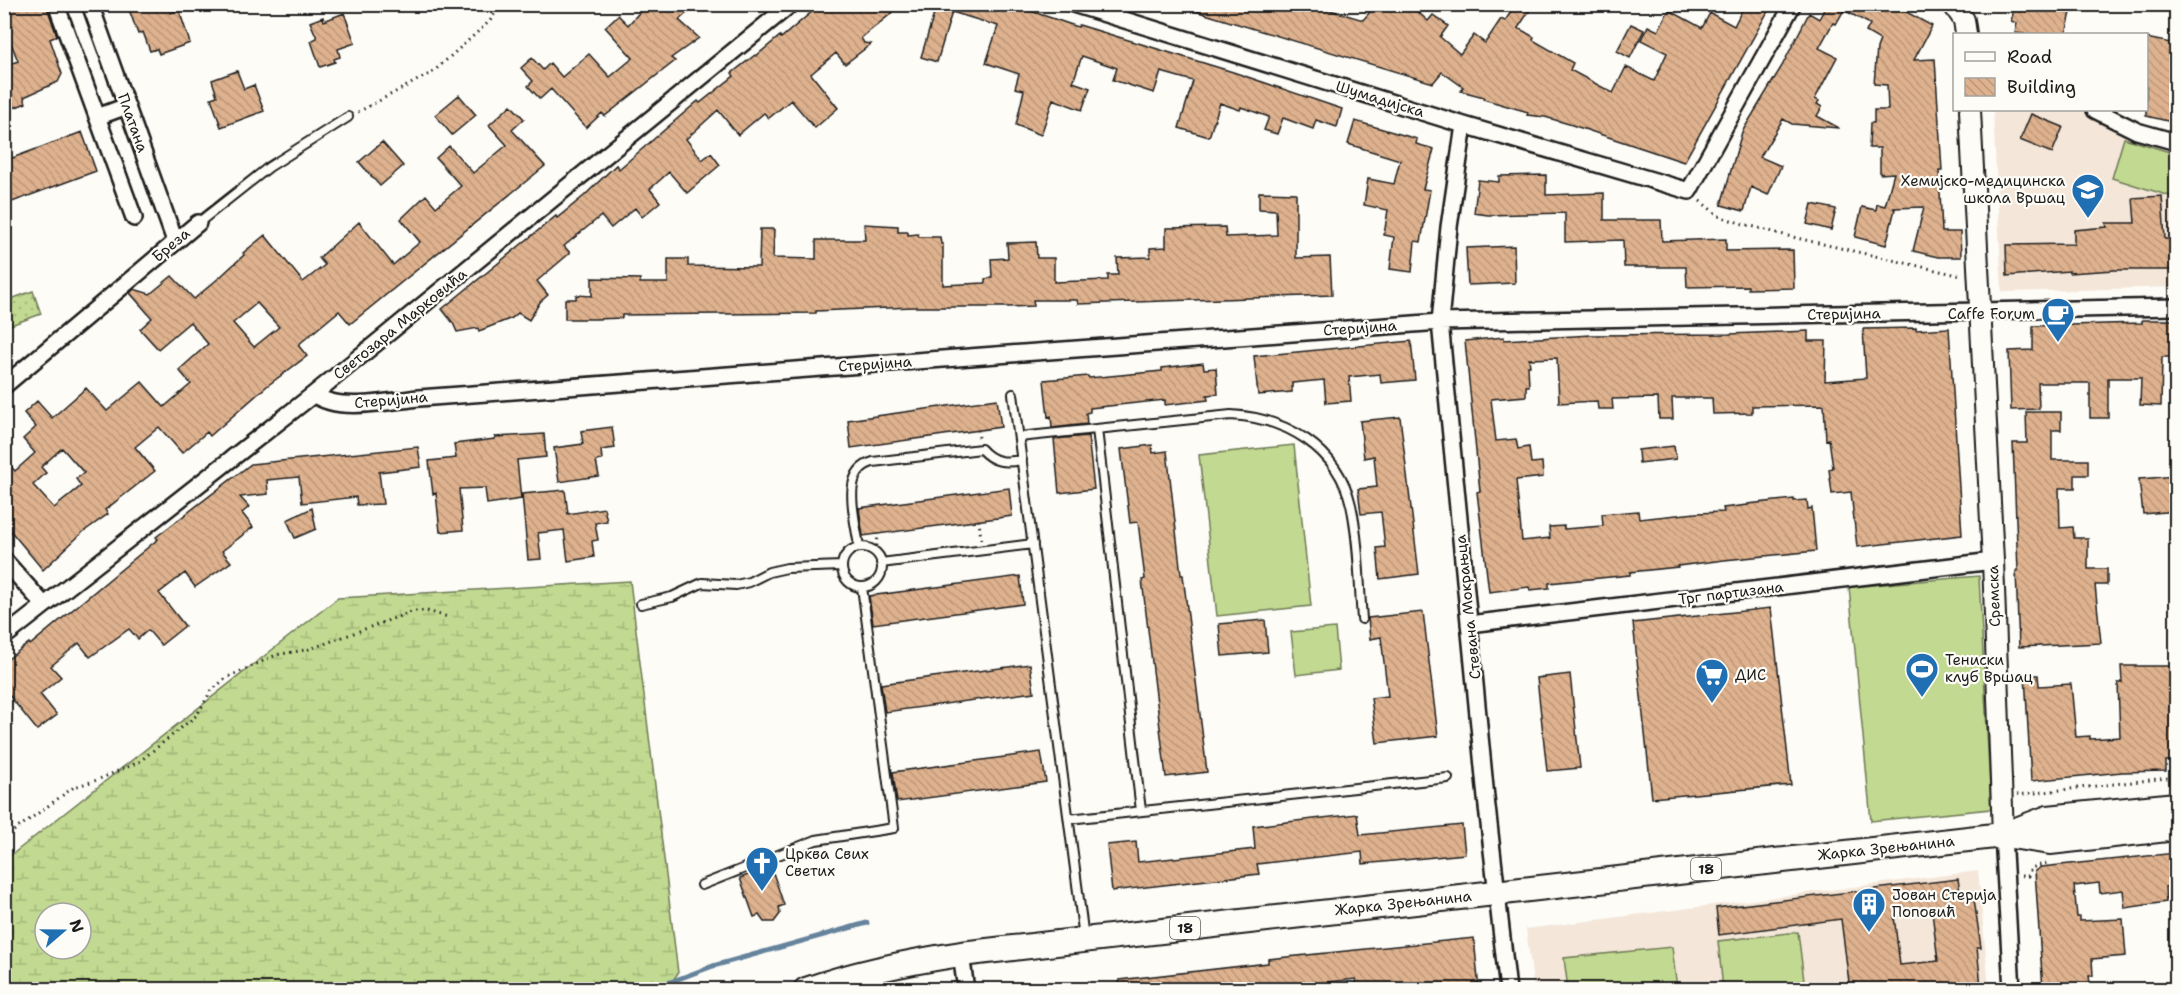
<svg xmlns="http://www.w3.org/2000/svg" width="2181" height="994" font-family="'Shantell Sans',sans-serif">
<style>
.built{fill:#f4e6d8}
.wetland{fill:url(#wetland-marsh);stroke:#6e7a56;stroke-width:1.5;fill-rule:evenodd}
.park{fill:url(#park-dots);stroke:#6e7a56;stroke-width:1.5}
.pitch{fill:#c1d990;stroke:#6e7a56;stroke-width:1.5}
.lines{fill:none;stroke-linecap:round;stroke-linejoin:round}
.stream{stroke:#65839c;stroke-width:5}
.building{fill:url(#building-back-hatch);stroke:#1c1c1c;stroke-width:1.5;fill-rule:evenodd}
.service-casing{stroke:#1c1c1c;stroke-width:12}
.minor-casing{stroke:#1c1c1c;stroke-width:20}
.tertiary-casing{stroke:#1c1c1c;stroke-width:24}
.primary-casing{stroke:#1c1c1c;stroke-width:28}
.path{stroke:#1c1c1c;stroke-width:3;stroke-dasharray:1.5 4.5;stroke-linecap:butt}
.service{stroke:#fdfcf7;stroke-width:8}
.minor{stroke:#fdfcf7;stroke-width:15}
.tertiary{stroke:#fdfcf7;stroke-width:20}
.primary{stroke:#fdfcf7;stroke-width:24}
.labels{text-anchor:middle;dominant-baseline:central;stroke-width:4.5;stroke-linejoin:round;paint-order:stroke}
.shield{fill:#fdfcf7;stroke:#605f5e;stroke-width:1.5}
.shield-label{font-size:14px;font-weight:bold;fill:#1c1c1c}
.street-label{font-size:15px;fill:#1c1c1c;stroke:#fdfcf7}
.poi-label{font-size:15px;fill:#1c1c1c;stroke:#fdfcf7;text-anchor:start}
</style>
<defs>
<pattern id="wetland-marsh" width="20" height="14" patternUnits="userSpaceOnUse" patternTransform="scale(1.5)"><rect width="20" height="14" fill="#c1d990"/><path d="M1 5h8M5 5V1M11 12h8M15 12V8" fill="none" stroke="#a5ba7c"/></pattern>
<pattern id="park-dots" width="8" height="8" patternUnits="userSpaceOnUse" patternTransform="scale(1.5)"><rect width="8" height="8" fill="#c1d990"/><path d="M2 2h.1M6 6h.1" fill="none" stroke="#a5ba7c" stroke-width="1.8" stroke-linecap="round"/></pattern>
<pattern id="building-back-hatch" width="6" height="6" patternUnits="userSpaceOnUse" patternTransform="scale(1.5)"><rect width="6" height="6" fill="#deb28e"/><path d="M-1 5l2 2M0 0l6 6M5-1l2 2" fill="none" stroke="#be987a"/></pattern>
</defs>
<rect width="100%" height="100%" fill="#fdfcf7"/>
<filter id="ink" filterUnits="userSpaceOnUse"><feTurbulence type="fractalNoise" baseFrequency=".0167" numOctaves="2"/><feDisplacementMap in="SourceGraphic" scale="12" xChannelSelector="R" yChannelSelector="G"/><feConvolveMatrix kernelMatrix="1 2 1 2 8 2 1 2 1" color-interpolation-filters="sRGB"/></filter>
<g filter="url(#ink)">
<path class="built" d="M1993 110H2079L2176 150V287L2007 292 2002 291Z
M1978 871 1989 989H1534L1526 929Z"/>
<path class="wetland" d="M630 581 678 973 667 989H5V860L338 598ZM45 913H81V949H45Z"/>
<path class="park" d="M33 291 41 314 8 326 5 317V301Z"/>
<path class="pitch" d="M2124 138 2176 154V198L2112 178Z
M1294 445 1311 606 1217 616 1199 455Z
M1979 576 1991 809 1871 821 1849 587Z
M1335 628 1339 670 1296 675 1291 632Z
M1798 932 1804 981 1723 989 1718 941Z
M1672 947 1677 989H1568L1564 958Z"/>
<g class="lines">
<path class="stream" d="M649 990 713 966 867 923"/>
</g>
<path class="building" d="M4 4H46L57 36 50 39 62 74 58 82 24 97 26 103 4 112V66L18 61 4 25Z
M127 4H167L170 13 179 10 190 43 159 54 157 49 150 51 143 32 138 34Z
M647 4H697L679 20 699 38 671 58 675 61 605 116 602 113 586 128 551 89 540 99 528 86 533 81 521 68 532 58 543 70 550 63 562 77 589 54 610 77 633 58 605 27 618 15 628 25Z
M821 4H887L893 12 861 38 864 43 871 44 845 64 836 53 811 74 838 108 815 128 791 100 769 118 764 113 738 135 718 110 686 139 702 160 711 153 720 165 687 193 669 172 650 189 660 202 642 217 635 208 611 228 601 216 564 246 570 253 537 281 548 295 540 302 529 320 518 313 512 318 479 331 478 328 457 332 453 323 442 309 556 216 557 218 584 196 616 165 619 169 698 101 700 103 734 76 732 73 755 55 756 56 780 36 781 38Z
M937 4H1010L1078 27 1079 25 1233 72 1342 109 1337 127 1316 120 1313 129 1283 118 1277 134 1264 130 1269 117 1241 107 1240 110 1220 103 1209 137 1179 128 1193 81 1161 72 1154 93 1113 80 1117 68 1082 56 1073 82 1090 88 1082 110 1053 99 1041 135 1016 125 1024 90 1015 88 1019 74 986 63 998 26 952 12 937 62 921 57Z
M1185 4H1310L1363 20 1377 4H1409L1428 21 1433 15 1448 26 1440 37 1460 54 1474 35 1485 43 1501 19 1505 21 1516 4H1521L1530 10 1518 28 1534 37 1533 40 1573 63 1570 70 1613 93 1626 67 1654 81 1667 53 1641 40 1648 26 1658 31 1669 10 1702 28 1710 13 1734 26 1745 4H1772L1684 162 1569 124 1545 117 1527 115 1528 112 1483 99 1484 97 1461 91 1463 87 1442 72 1433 83 1185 8Z
M1827 4H1892L1932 26 1914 60 1935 59 1942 171H1939L1942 232H1960L1961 257H1938L1913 251 1924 207 1893 208 1895 209 1886 245 1855 237 1862 207 1876 210 1877 204 1885 206 1894 173 1880 174V148H1869L1870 123H1874V110H1888L1887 85 1874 84 1877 48 1880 40 1866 32 1870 24 1844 10 1836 24 1833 23 1819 48 1837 57 1815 99 1819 101 1817 104 1822 107 1817 116 1839 128 1792 124 1783 119 1760 157 1781 166 1768 195 1751 187 1744 211 1721 205 1742 132 1782 66 1809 13 1819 19Z
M2025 4H2073L2066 34H2022L2015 33 2017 23 2011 21 2015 5 2024 7Z
M344 13 355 43 338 49 340 57 334 59 335 62 320 67 311 41 317 38 310 22 323 17 324 21Z
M1631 24 1644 30 1630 58 1617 51Z
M2146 38 2176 44V123L2146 116Z
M237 71 244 89 254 85 264 111 221 127 211 98 217 96 212 80Z
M459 95 476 115 452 135 435 115Z
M511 105 524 119 512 130 545 166 350 324 339 311 298 345 307 356 267 386 210 436 207 432 182 453 159 427 135 447 155 471 105 510 108 514 83 532 43 570 4 523V459L15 471 35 453 23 439 36 427 24 413 37 401 52 418 86 388 107 411 142 382 164 407 191 384 179 370 208 344 190 322 158 349 140 329 152 318 130 293 134 289 150 294 172 276 194 299 220 277 244 255 243 253 265 235 303 282 325 265 319 258 359 222 393 265 420 242 401 219 426 195 436 207 461 186 436 158 449 146 473 173 507 145 489 125ZM257 303 279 327 254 347 233 323ZM62 448 84 473 76 479 81 486 54 508 33 485 46 473 41 467Z
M2031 114 2063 127 2052 153 2020 140Z
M1355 121 1417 139 1416 144 1434 149 1423 189 1430 190 1421 242 1415 241 1412 272 1390 269 1394 237 1384 235 1388 210 1364 205 1368 179 1394 184 1400 160 1348 144Z
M82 132 96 171 4 205V161Z
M382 142 403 166 380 186 359 162Z
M1546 175V195L1604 193V220H1661L1662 241 1726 239V251L1793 250 1794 288 1748 289V286L1687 287 1686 267H1624L1623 240 1565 242V213L1488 215 1474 213 1478 180 1499 182V176Z
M1259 192 1296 193V258L1330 257 1332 295 1078 304 1077 300H1033L1034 306 1008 307H913L816 311V313L622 315V318L596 319H565V299H576V295L592 296V278L640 279V283H668V259H688V266L759 267 760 229H774L773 258 816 259V240H865L864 224 898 226V232H908V235L918 234 919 237H940L941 244H943V285L985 283V279L992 278 991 259 1008 258 1007 243 1036 242 1037 258H1054V282L1108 280V275H1118L1117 258 1150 257V248L1166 247V228L1225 227 1226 237 1277 235 1276 210 1259 209Z
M2162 196 2165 239H2176V270H2115L2069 273V271L2007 276 2006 245 2074 244V230L2107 227 2106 223H2135L2133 198Z
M1812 204 1836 209 1831 230 1807 224Z
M1514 246 1515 283 1468 285 1466 248Z
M2142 320H2176V357H2162L2161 406 2140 405 2141 378H2108V418H2090V383H2038L2039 409 2011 410 2009 351 2033 350V326L2142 323Z
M1916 328V330L1949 328 1962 535 1857 547 1851 492 1832 494 1829 469 1833 468 1829 439 1826 440 1824 405 1752 406V413L1713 414 1712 398H1672L1673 419H1659L1658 398 1612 399 1613 409H1598L1597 401 1559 403 1557 358 1529 359 1530 366H1528L1529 386H1526V396L1491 399 1496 441 1516 439 1518 449 1529 447 1531 463 1542 462 1543 477 1516 480 1522 541 1550 538 1549 527 1564 526V529L1603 526 1602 514 1638 511 1639 519 1696 513 1724 512 1723 508 1748 505V504L1794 499V501L1807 500 1808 509 1812 508 1816 551 1724 560 1678 566V567L1630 572V575L1549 583V588L1530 590 1529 587 1489 592 1477 492 1480 491 1465 341 1504 337V340L1592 335 1729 334 1808 331V341H1826L1825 381 1866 378 1863 329Z
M1411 341 1415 380 1381 383 1380 374 1349 377 1351 401 1326 403 1324 380 1292 383V392L1258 395 1254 356Z
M1203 363 1204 369 1216 368 1218 394 1207 395 1208 400 1165 405V400L1090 408V412L1086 413 1087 424 1052 428 1051 416 1048 417 1044 380 1088 376 1089 378 1162 371V368Z
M997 399 1001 427 851 448 848 420Z
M2026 412H2061V430H2052V460H2088V475H2075V488H2059L2060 528 2073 527 2074 538H2088V569H2107V585H2095L2101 643 2019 647 2016 571H2018L2013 443H2027Z
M1400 417 1419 574 1380 579 1377 548 1385 547 1381 512 1361 514 1358 489 1377 487 1374 456 1364 458 1360 421Z
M612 427 615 448 601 450 602 460 596 461 599 476 559 482 554 448 583 444 581 431Z
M544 434 546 457 517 460 521 499 487 504 485 488 459 489 463 530 440 532 436 493 433 494 429 461 456 458 454 444 495 439V437Z
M1088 436 1094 489 1059 493 1054 439Z
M1152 445 1153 453 1167 451 1181 575H1183L1207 772 1166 777 1142 580 1145 579 1138 522 1130 523 1121 449Z
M1674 446 1676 459 1639 463 1638 450Z
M418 447 421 467 379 472 383 504 357 505 356 497 302 503 299 477 267 480 268 494 240 497 249 507 242 513 253 527 222 551 231 562 195 587 185 573 159 593 185 626 161 645 148 630 138 639 129 629 90 657 79 643 51 666 61 677 40 694 57 715 37 730 4 689V662L29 643 30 645 158 539 156 537 251 464Z
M2176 476V511L2143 514 2139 479Z
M1009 488 1012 516 863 536 859 508Z
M565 490 568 514 604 508 607 521 595 523 598 540 592 541 594 557 568 561 564 530 538 533 541 559 528 560 522 494Z
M312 508 316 529 295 538 287 520Z
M1020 576 1023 604 873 624 869 596Z
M1771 608 1791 785 1652 798 1633 623Z
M1423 612 1438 736 1377 743 1371 698 1388 696 1381 637 1370 639 1368 618Z
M1265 620 1268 652 1222 656 1219 624Z
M1030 664 1034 692 885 712 881 684Z
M2121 666H2176V761H2166V771L2122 772 2031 781 2025 675H2038L2039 686 2071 684 2076 737 2090 736V739L2120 737 2118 683H2122Z
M1570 674 1580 768 1547 771 1537 678Z
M1041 752 1046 782 897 802 893 772Z
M1357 814 1360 835 1462 825 1465 854 1363 864 1362 852 1257 864 1259 874 1112 891 1107 845 1136 842 1138 862 1255 849 1253 826Z
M2176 853V886L2165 887 2166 902 2125 908 2123 890 2100 893 2099 883 2074 886 2077 917H2079V921L2123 919 2126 956 2092 959 2093 976H2089L2091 990H2043L2035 871 2041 867Z
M771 867 784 905 779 907 780 914 774 922H764L759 915 754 917 740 878Z
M1958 879 1960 893 1973 892 1981 948H1977L1981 986 1952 990H1850L1841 919 1719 935 1716 908ZM1932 912 1938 961 1900 965 1894 916Z
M1474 938 1479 990H1386L1385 987 1357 990 1356 979 1310 984 1311 990H1120L1119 980 1268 963V959Z"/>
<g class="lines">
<defs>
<path id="service" d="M198 223 269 167 348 117
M1013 394 1084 938
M1097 429 1141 811
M1019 437 1231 415C1286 418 1338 448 1351 505 1359 540 1359 583 1362 619
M859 547C856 521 839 471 873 462L981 449C993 463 1006 463 1022 460
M842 567a20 20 0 1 1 40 0a20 20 0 1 1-40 0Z
M881 563 1033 544
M641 604 672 597 702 583 736 585 749 582 769 572 787 568 842 566
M1069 819 1448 778
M702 885 816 840 894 828 862 587"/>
<path id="minor" d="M56 4 134 218
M90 4 175 241
M1073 4 1464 125 1689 191 1793 4
M2095 110 2137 131 2176 142
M97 117 127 106
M1464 125 1449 227 1440 322 1486 798 1508 990
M4 386 198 223
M314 394C337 413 390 401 419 398L1440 322 2176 307
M4 560 44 605
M1469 624 1993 561
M4 637 314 394 791 4
M2003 835 2012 990
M961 954 966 990"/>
<path id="tertiary" d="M1953 4 1964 20 1966 34
M1970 110 1993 561 2003 835"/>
<path id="primary" d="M2005 835 2050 842 2176 828
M806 990C857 972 908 962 961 954L2003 835 2048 818 2176 805"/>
</defs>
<use href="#service" class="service-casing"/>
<use href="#minor" class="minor-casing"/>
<use href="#tertiary" class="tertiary-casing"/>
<use href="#primary" class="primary-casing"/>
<path class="path" d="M358 112 433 72 490 21 501 4
M1700 201 1719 216 1740 223 1788 236 1962 276
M978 430 979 439
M979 520 981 540
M873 551 877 545 878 534
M2017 795 2176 777
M4 838 74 787 97 780 139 762 197 715 211 691 226 678 276 655 310 649 414 611H427L448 617
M2021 876H2028L2031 868 2047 863"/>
<use href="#service" class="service"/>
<use href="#minor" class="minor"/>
<use href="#tertiary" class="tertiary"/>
<use href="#primary" class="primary"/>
</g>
</g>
<defs>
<symbol id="school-pin" viewBox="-11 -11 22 30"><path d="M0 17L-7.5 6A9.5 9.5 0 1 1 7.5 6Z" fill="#1f6fb2" stroke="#fdfcf7"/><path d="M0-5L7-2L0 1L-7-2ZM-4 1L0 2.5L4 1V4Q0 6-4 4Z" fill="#fff"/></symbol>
<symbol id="cafe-pin" viewBox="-11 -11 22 30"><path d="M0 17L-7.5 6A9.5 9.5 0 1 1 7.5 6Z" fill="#1f6fb2" stroke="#fdfcf7"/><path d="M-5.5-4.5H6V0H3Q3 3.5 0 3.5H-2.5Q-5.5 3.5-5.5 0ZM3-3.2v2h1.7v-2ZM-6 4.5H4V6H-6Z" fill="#fff"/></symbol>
<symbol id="stadium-pin" viewBox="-11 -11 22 30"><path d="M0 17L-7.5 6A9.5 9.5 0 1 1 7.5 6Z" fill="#1f6fb2" stroke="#fdfcf7"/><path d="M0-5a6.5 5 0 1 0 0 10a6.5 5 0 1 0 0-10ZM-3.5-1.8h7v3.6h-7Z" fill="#fff"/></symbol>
<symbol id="supermarket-pin" viewBox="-11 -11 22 30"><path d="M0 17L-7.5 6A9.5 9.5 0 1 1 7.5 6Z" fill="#1f6fb2" stroke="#fdfcf7"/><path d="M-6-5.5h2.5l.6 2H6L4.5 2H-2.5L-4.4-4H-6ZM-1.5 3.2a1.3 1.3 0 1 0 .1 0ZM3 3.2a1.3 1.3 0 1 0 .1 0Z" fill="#fff"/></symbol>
<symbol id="church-pin" viewBox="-11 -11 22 30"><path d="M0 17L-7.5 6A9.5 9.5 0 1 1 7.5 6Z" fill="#1f6fb2" stroke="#fdfcf7"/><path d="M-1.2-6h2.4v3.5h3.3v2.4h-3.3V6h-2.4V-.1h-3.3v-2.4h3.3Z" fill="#fff"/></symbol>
<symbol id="building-pin" viewBox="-11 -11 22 30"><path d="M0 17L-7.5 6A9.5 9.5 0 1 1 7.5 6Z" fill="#1f6fb2" stroke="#fdfcf7"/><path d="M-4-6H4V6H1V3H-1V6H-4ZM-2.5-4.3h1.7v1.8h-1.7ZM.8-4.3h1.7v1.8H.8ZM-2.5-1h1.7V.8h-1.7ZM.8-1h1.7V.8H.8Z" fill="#fff"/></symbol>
</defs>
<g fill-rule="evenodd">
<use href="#school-pin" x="2069" y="171" width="38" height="52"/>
<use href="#cafe-pin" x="2039" y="295" width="38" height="52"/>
<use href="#stadium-pin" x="1903" y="650" width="38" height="52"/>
<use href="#supermarket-pin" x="1693" y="656" width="38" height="52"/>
<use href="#church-pin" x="743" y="844" width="38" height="52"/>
<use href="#building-pin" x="1850" y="885" width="38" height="52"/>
</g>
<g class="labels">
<g class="shield">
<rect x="1691" y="858" width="30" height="22" rx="4.5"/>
<rect x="1170" y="917" width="30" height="22" rx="4.5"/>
</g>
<g class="shield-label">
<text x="1706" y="869">18</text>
<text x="1185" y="928">18</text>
</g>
<g class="street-label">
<text transform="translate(1380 99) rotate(17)">Шумадијска</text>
<text transform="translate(133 123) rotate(70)">Платана</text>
<text transform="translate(171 245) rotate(-40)">Бреза</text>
<text transform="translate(1844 314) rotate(-1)">Стеријина</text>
<text transform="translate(400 324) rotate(-39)">Светозара Марковића</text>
<text transform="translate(1360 328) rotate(-4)">Стеријина</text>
<text transform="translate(875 364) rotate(-4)">Стеријина</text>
<text transform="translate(391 400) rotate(-5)">Стеријина</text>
<text transform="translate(1731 593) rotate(-7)">Трг партизана</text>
<text transform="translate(1994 596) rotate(-92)">Сремска</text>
<text transform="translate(1468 607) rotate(-96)">Стевана Мокрањца</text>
<text transform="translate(1886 848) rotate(-6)">Жарка Зрењанина</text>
<text transform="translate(1403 903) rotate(-6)">Жарка Зрењанина</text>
</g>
<g class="poi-label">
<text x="2065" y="181" text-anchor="end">Хемијско-медицинска<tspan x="2065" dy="17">школа Вршац</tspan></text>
<text x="2035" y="314" text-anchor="end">Caffe Forum</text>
<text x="1945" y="660">Тениски<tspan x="1945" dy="17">клуб Вршац</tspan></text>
<text x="1735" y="675">ДИС</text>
<text x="785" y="854">Црква Свих<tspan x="785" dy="17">Светих</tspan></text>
<text x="1892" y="895">Јован Стерија<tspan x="1892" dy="17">Поповић</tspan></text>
</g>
</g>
<rect width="2181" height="994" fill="none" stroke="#fdfcf7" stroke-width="24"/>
<rect x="12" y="12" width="2157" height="970" fill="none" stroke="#1c1c1c" stroke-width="2" filter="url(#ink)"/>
<rect x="1953" y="33" width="195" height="78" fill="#fdfcf7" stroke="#a3a29f" stroke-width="1.5"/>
<rect x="1965" y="52" width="30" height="9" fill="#fdfcf7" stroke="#a3a29f" stroke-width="1.5"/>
<text x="2007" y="63" font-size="18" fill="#1c1c1c">Road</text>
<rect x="1965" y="78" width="30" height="18" fill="url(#building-back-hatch)" stroke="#a3a29f" stroke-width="1.5"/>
<text x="2007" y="93" font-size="18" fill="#1c1c1c">Building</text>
<g transform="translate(63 931) rotate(70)"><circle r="28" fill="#fdfcf7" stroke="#a3a29f" stroke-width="1.5"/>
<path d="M0-4.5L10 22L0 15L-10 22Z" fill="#1f6fb2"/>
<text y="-9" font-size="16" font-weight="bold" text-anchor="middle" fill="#1c1c1c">N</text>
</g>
</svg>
